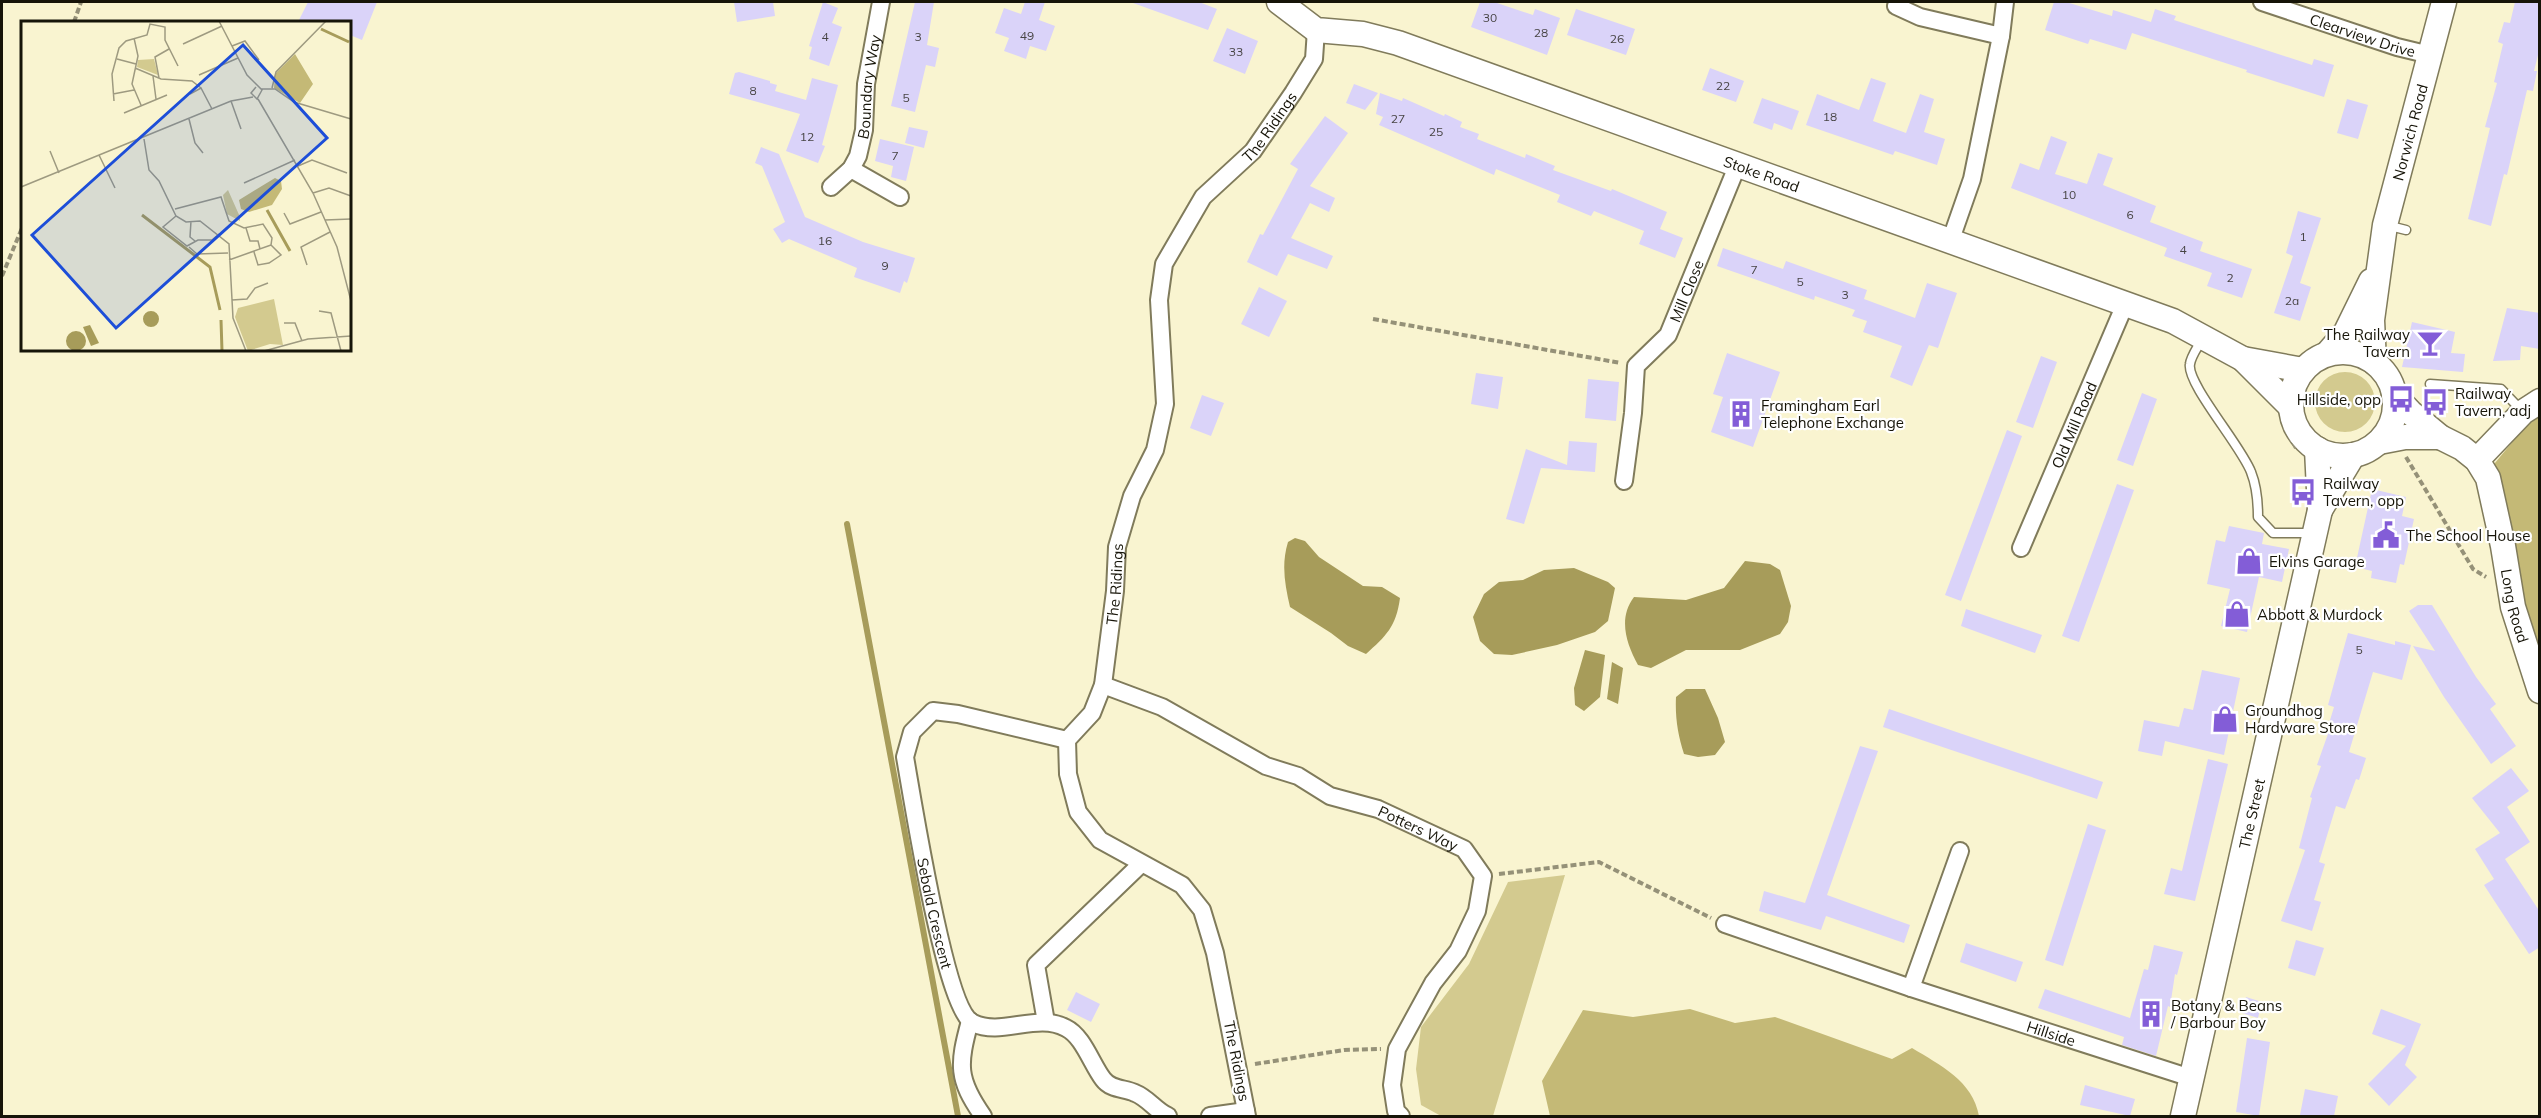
<svg xmlns="http://www.w3.org/2000/svg" width="2541" height="1118" font-family="Mulish,sans-serif">
<style>
.green{fill:#d3ca8f}
.forest{fill:#c4b976}
.water{fill:#a79c5a}
.lines{fill:none;stroke-linecap:round;stroke-linejoin:round}
.stream{stroke:#a79c5a;stroke-width:6}
.building{fill:#dad3f9}
.lane-casing{stroke:#807b5b;stroke-width:11}
.street-casing{stroke:#807b5b;stroke-width:20}
.secondary-casing{stroke:#807b5b;stroke-width:27}
.path{stroke:#959178;stroke-width:4;stroke-dasharray:6 3;stroke-linecap:butt}
.lane{stroke:#fff;stroke-width:8}
.street{stroke:#fff;stroke-width:16}
.secondary{stroke:#fff;stroke-width:24}
.labels{text-anchor:middle;dominant-baseline:central;stroke-width:4.5;stroke-linejoin:round;paint-order:stroke}
.number-label{font-size:12px;fill:#474444}
.street-label{font-size:15px;fill:#161408;stroke:#fff}
.poi-label{font-size:15px;fill:#161408;stroke:#fff;text-anchor:start}
.inset-river{fill:none;stroke:#a79c5a;stroke-width:3}
.inset-road{fill:none;stroke:#9e9a80;stroke-width:1.5}
.view{fill:#1d4ed8;fill-opacity:0.15;stroke:#1d4ed8;stroke-width:3}
.inset-edge{fill:none;stroke:#161408;stroke-width:3}
</style>
<rect width="100%" height="100%" fill="#f9f4d0"/>
<path class="green" d="M2315 402a30 30 0 1 1 60 0a30 30 0 1 1-60 0Z
M1565 875 1493 1116H1441L1421 1105 1416 1069 1421 1027 1469 964 1508 882Z"/>
<path class="forest" d="M2539 415V660L2533 644 2490 469 2519 434Z
M1690 1009 1735 1023 1775 1017 1892 1059 1912 1048C1940 1065 1973 1081 1979 1116H1550L1542 1081 1583 1010 1633 1017Z"/>
<path class="water" d="M1295 538 1305 541 1319 557 1363 586 1382 587 1400 598C1396 627 1386 636 1366 654L1348 646 1331 633 1290 607C1285 585 1281 565 1288 542Z
M1745 561 1770 564 1780 570 1791 606 1788 622 1780 634 1740 650H1686L1651 668 1638 665C1626 643 1618 618 1634 597L1686 600 1724 588Z
M1574 568 1608 582 1615 588 1608 621 1595 632 1557 645 1512 655 1494 654 1480 641 1473 617 1484 594 1499 582 1523 580 1544 570Z
M1585 650 1605 655 1600 697 1584 711 1575 705 1574 688Z
M1612 662 1623 668 1618 704 1607 699Z
M1686 689H1705L1718 718 1725 742 1715 755 1698 757 1684 754C1678 735 1675 718 1676 697Z"/>
<g class="lines">
<path class="stream" d="M847 524 958 1116"/>
</g>
<path class="building" d="M308 2H377L362 40 350 35V22H298Z
M734 2H773L775 16 737 22Z
M823 2 838 8 832 23 842 27 829 66 809 59 812 47 809 46Z
M915 2H934L927 45 939 48 935 67 926 65 915 112 891 106Z
M1025 2H1045L1039 20 1055 26 1046 51 1030 46 1026 59 1004 51 1009 38 995 33 1004 8 1021 14Z
M1480 2H1494L1533 15 1535 9 1560 18 1547 55 1471 27Z
M2054 2H2066L2112 16 2113 10 2151 22 2155 9 2176 16 2174 20 2312 65 2314 59 2334 65 2324 97 2246 72 2247 70 2132 33 2126 50 2090 39 2088 44 2045 30Z
M2515 2H2540V47L2534 71H2537L2533 91 2527 90 2507 175 2504 174 2491 226 2468 219 2490 128 2485 127 2497 83 2494 82 2503 44 2498 42 2504 22 2510 23Z
M1133 3 1199 2 1217 9 1208 30Z
M1576 9 1635 29 1626 55 1567 35Z
M1227 28 1258 41 1245 74 1213 61Z
M1710 68 1744 81 1736 102 1702 90Z
M739 72 770 81V83L777 85 775 91 806 100 812 78 838 85 822 145 825 146 818 163 786 151 800 114 729 94 735 73Z
M1871 78 1886 83 1873 121 1906 133 1920 94 1934 99 1924 132 1945 139 1937 165 1895 151 1893 155 1806 125 1817 94 1859 110Z
M1354 84 1378 93 1365 110 1346 103Z
M1380 93 1402 101 1403 98 1444 116 1445 114 1462 122 1460 127 1479 134 1477 139 1525 158 1526 154 1555 166 1553 170 1611 191 1612 189 1667 212 1660 229 1683 238 1675 258 1639 244 1644 231 1594 211 1591 216 1557 202 1560 195 1496 169 1494 175 1379 125 1383 117 1376 114Z
M1762 98 1799 111 1792 130 1774 123 1772 130 1753 123Z
M2347 99 2368 105 2358 139 2337 133Z
M1325 116 1348 133 1310 186 1335 198 1329 212 1310 203 1291 238 1333 256 1327 269 1288 254 1277 276 1247 262 1260 234 1263 235 1298 169 1290 164Z
M909 127 928 131 924 148 905 143Z
M2051 136 2067 142 2055 174 2087 184 2098 153 2113 158 2103 185 2156 206 2150 222 2203 242 2200 251 2252 269 2242 298 2207 286 2212 273 2164 256 2167 248 2011 188 2020 163 2039 170Z
M880 139 914 147 906 181 891 177 893 166 875 161Z
M761 147 779 154 805 217 863 242 915 258 907 283 904 281 900 293 854 277 857 268 789 239 782 243 773 229 785 222 762 166 755 163Z
M2298 211 2321 218 2300 283 2311 287 2300 321 2274 313 2293 256 2286 253Z
M1723 248 1783 269 1786 261 1867 290 1864 299 1915 318 1927 283 1957 293 1938 348 1929 345 1912 386 1890 377 1902 346 1863 332 1867 321 1852 316 1855 310 1815 296 1814 300 1717 266Z
M1259 287 1287 301 1269 337 1241 324Z
M2507 308 2540 313V349L2521 346 2520 360 2493 361Z
M2412 322 2455 332 2451 353 2465 354 2463 372 2402 367Z
M1727 353 1780 372 1753 447 1711 432 1723 397 1713 394Z
M2041 356 2057 362 2033 428 2016 422Z
M1476 373 1503 377 1498 409 1471 404Z
M1588 379 1619 382 1616 421 1585 418Z
M2142 393 2157 399 2133 466 2117 460Z
M1202 395 1224 403 1211 436 1190 428Z
M2007 430 2022 436 1961 601 1945 595Z
M1569 441 1597 443 1595 472 1541 468 1524 524 1506 519 1526 449 1567 465Z
M2117 484 2134 490 2079 642 2062 636Z
M2372 489 2406 497 2402 516 2414 519 2404 565 2400 564 2396 583 2371 578 2372 571 2355 567Z
M2229 526 2264 533 2262 544 2289 549 2282 582 2259 577 2247 632 2221 626 2230 589 2207 584 2216 540 2225 542Z
M2418 605H2432L2476 677 2496 704 2490 709 2516 746 2491 764 2444 697 2413 646 2435 651 2409 611Z
M1966 609 2042 635 2035 653 1961 626Z
M2348 633 2395 645V641L2411 645 2402 680 2373 672 2349 752 2366 758 2359 780 2356 779 2345 809 2336 806 2319 862 2325 864 2314 900 2321 902 2312 931 2281 921 2305 850 2299 848 2312 798 2310 797 2321 766 2317 765 2329 731 2327 730 2334 707 2328 705Z
M2202 670 2240 678 2224 755 2165 741 2162 756 2138 751 2144 720 2179 727 2184 708 2193 710Z
M1889 709 2103 782 2097 799 1883 727Z
M1860 746 1878 751 1827 895 1910 925 1904 943 1826 916 1821 930 1759 911 1764 891 1805 903Z
M2208 759 2228 764 2195 901 2164 894 2171 868 2182 871Z
M2511 768 2529 791 2507 807 2530 842 2505 859 2540 912V947L2529 954 2484 885 2494 879 2475 849 2500 833 2472 798Z
M2088 824 2106 830 2063 966 2045 960Z
M2296 940 2324 948 2315 976 2288 968Z
M1966 943 2023 962 2016 982 1960 962Z
M2154 945 2183 952 2177 975 2175 974 2170 1007 2168 1006 2156 1056 2122 1045 2124 1037 2038 1008 2045 989 2130 1018 2144 969 2148 970Z
M1076 992 1100 1004 1091 1022 1067 1010Z
M2246 997 2262 1002 2258 1018 2242 1013Z
M2381 1009 2421 1024 2405 1065 2417 1077 2389 1106 2368 1084 2406 1046 2372 1034Z
M2247 1038 2270 1042 2259 1116 2236 1112Z
M2085 1085 2135 1099 2130 1116 2080 1105Z
M2305 1089 2338 1096 2334 1116 2300 1115Z"/>
<g class="lines">
<defs>
<path id="lane" d="M2386 225 2406 230
M2202 339C2198 347 2191 356 2190 364 2186 383 2242 447 2251 472 2257 487 2258 501 2258 517L2273 533H2312
M2430 384 2501 389 2522 411"/>
<g id="street">
<path id="s1" d="M2262 2 2397 47 2430 55"/>
<path d="M1896 6 1920 17 2001 36 1972 179 1950 242"/>
<path d="M2001 36 2005 2"/>
<path d="M851 169 900 197"/>
<path id="s2" d="M831 187 851 169 858 156 864 130 866 84 881 2"/>
<path id="s3" d="M1624 481 1633 413 1636 366 1668 335 1738 164"/>
<path id="s4" d="M2021 548 2126 302"/>
<path id="s5" d="M1103 685 1162 707 1266 766 1298 776 1330 796 1378 809 1464 849 1483 876 1477 911 1458 951 1433 983 1397 1049 1392 1085 1396 1111 1401 1116"/>
<path id="s6" d="M1067 740 958 714 933 711 912 732 905 757C912 796 945 1009 973 1023 1002 1037 1037 1012 1066 1028 1083 1036 1092 1065 1103 1079 1111 1090 1125 1088 1135 1093 1148 1098 1156 1111 1168 1116"/>
<path id="s7" d="M1725 924 1911 988 2191 1078"/>
<path d="M1911 988 1960 851"/>
<path d="M970 1021C958 1065 957 1079 983 1116"/>
<path d="M1046 1022 1036 965 1141 864"/>
<path d="M1210 1116 1246 1111"/>
<path id="s8" d="M1247 1116 1215 953 1202 910 1182 885 1100 840 1078 812 1068 774 1067 740 1092 713 1103 685 1115 591 1117 547 1132 496 1155 450 1165 404 1159 300 1164 264 1203 197 1253 151 1293 93 1314 59 1316 30"/>
</g>
<g id="secondary">
<path id="s9" d="M1279 2 1316 30 1363 34 1398 43 2173 321 2243 359 2291 407"/>
<circle cx="2343" cy="404" r="52"/>
<path d="M2327 354 2346 332 2371 281"/>
<path d="M2243 359 2303 370"/>
<path id="s10" d="M2374 362 2372 320 2385 225 2444 2"/>
<path id="s11" d="M2394 395 2411 413 2440 437 2462 448 2477 460 2488 478 2503 546 2513 607 2540 691"/>
<path d="M2379 442 2405 437H2440"/>
<path d="M2477 460 2523 412 2540 401"/>
<path d="M2320 510 2353 455"/>
<path id="s12" d="M2183 1116 2320 510 2317 449"/>
</g>
</defs>
<use href="#lane" class="lane-casing"/>
<use href="#street" class="street-casing"/>
<use href="#secondary" class="secondary-casing"/>
<path class="path" d="M74 22 81 2
M2 276 22 228
M1373 319 1621 363
M2285 428 2296 448
M2406 457 2473 569 2486 577
M1499 874 1599 862 1711 918
M1255 1064 1344 1050 1381 1049"/>
<use href="#lane" class="lane"/>
<use href="#street" class="street"/>
<use href="#secondary" class="secondary"/>
</g>
<defs>
<symbol id="bar-bare" viewBox="-9 -9 18 18"><path d="M-6-5H6L.8 .8V4.5H3.5V6h-7V4.5H-.8V.8Z" fill="#835dd7" stroke="#fff" stroke-width="2.5" paint-order="stroke"/></symbol>
<symbol id="bus-bare" viewBox="-9 -9 18 18"><path d="M-5-6H5V4H4V6H2V4H-2V6H-4V4H-5ZM-3.5-4V0h7V-4ZM-3.5 1.2v1.5H-2V1.2ZM2 1.2v1.5H3.5V1.2Z" fill="#835dd7" stroke="#fff" stroke-width="2.5" paint-order="stroke"/></symbol>
<symbol id="building-bare" viewBox="-9 -9 18 18"><path d="M-4-6H4V6H1V3H-1V6H-4ZM-2.5-4.3h1.7v1.8h-1.7ZM.8-4.3h1.7v1.8H.8ZM-2.5-1h1.7V.8h-1.7ZM.8-1h1.7V.8H.8Z" fill="#835dd7" stroke="#fff" stroke-width="2.5" paint-order="stroke"/></symbol>
<symbol id="civic-bare" viewBox="-9 -9 18 18"><path d="M-.6-6.5H3V-4.5H.6V-3L4-1V1h2V6H-6V1h2V-1L-.6-3ZM-1.2 2.5V6h2.4V2.5Z" fill="#835dd7" stroke="#fff" stroke-width="2.5" paint-order="stroke"/></symbol>
<symbol id="shop-bare" viewBox="-9 -9 18 18"><path d="M-5-2.5h2.3a2.7 3.5 0 0 1 5.4 0H5L5.5 6h-11ZM-1.5-2.5h3a1.5 2.3 0 0 0-3 0Z" fill="#835dd7" stroke="#fff" stroke-width="2.5" paint-order="stroke"/></symbol>
</defs>
<g fill-rule="evenodd">
<use href="#bar-bare" x="2411" y="324" width="38" height="38"/>
<use href="#bus-bare" x="2382" y="380" width="38" height="38"/>
<use href="#bus-bare" x="2416" y="383" width="38" height="38"/>
<use href="#building-bare" x="1722" y="395" width="38" height="38"/>
<use href="#bus-bare" x="2284" y="473" width="38" height="38"/>
<use href="#civic-bare" x="2367" y="516" width="38" height="38"/>
<use href="#shop-bare" x="2230" y="542" width="38" height="38"/>
<use href="#shop-bare" x="2218" y="595" width="38" height="38"/>
<use href="#shop-bare" x="2206" y="700" width="38" height="38"/>
<use href="#building-bare" x="2132" y="995" width="38" height="38"/>
</g>
<g class="labels">
<g class="number-label">
<text x="1490" y="17">30</text>
<text x="1541" y="32">28</text>
<text x="1027" y="35">49</text>
<text x="825" y="36">4</text>
<text x="918" y="36">3</text>
<text x="1617" y="38">26</text>
<text x="1236" y="51">33</text>
<text x="1723" y="85">22</text>
<text x="753" y="90">8</text>
<text x="906" y="97">5</text>
<text x="1830" y="116">18</text>
<text x="1398" y="118">27</text>
<text x="1436" y="131">25</text>
<text x="807" y="136">12</text>
<text x="895" y="155">7</text>
<text x="2069" y="194">10</text>
<text x="2130" y="214">6</text>
<text x="2303" y="236">1</text>
<text x="825" y="240">16</text>
<text x="2183" y="249">4</text>
<text x="885" y="265">9</text>
<text x="1754" y="269">7</text>
<text x="2230" y="277">2</text>
<text x="1800" y="281">5</text>
<text x="1845" y="294">3</text>
<text x="2292" y="300">2a</text>
<text x="2359" y="649">5</text>
</g>
<g class="street-label">
<text stroke="none"><textPath href="#s1" startOffset="106">Clearview Drive</textPath></text>
<text stroke="none"><textPath href="#s2" startOffset="112">Boundary Way</textPath></text>
<text stroke="none"><textPath href="#s8" startOffset="1118">The Ridings</textPath></text>
<text stroke="none"><textPath href="#s10" startOffset="234">Norwich Road</textPath></text>
<text stroke="none"><textPath href="#s9" startOffset="516">Stoke Road</textPath></text>
<text stroke="none"><textPath href="#s3" startOffset="208">Mill Close</textPath></text>
<text stroke="none"><textPath href="#s4" startOffset="134">Old Mill Road</textPath></text>
<text stroke="none"><textPath href="#s8" startOffset="614">The Ridings</textPath></text>
<text stroke="none"><textPath href="#s11" startOffset="258">Long Road</textPath></text>
<text stroke="none"><textPath href="#s12" startOffset="310">The Street</textPath></text>
<text stroke="none"><textPath href="#s5" startOffset="348">Potters Way</textPath></text>
<text stroke="none"><textPath href="#s6" startOffset="352">Sebald Crescent</textPath></text>
<text stroke="none"><textPath href="#s7" startOffset="344">Hillside</textPath></text>
<text transform="translate(1237 1061) rotate(79)">The Ridings</text>
</g>
<g class="poi-label">
<text x="2410" y="334" text-anchor="end">The Railway<tspan x="2410" dy="17">Tavern</tspan></text>
<text x="2455" y="393">Railway<tspan x="2455" dy="17">Tavern, adj</tspan></text>
<text x="2381" y="399" text-anchor="end">Hillside, opp</text>
<text x="1761" y="405">Framingham Earl<tspan x="1761" dy="17">Telephone Exchange</tspan></text>
<text x="2323" y="483">Railway<tspan x="2323" dy="17">Tavern, opp</tspan></text>
<text x="2406" y="535">The School House</text>
<text x="2269" y="561">Elvins Garage</text>
<text x="2257" y="614">Abbott &amp; Murdock</text>
<text x="2245" y="710">Groundhog<tspan x="2245" dy="17">Hardware Store</tspan></text>
<text x="2171" y="1005">Botany &amp; Beans<tspan x="2171" dy="17">/ Barbour Boy</tspan></text>
</g>
</g>
<g transform="translate(21 21)">
<rect width="330" height="330" fill="#f9f4d0"/>
<path d="M133 38 137 54 116 46 117 39ZM207 169 219 196V200L206 193 202 174ZM253 278 262 324 249 323 227 330 214 296 217 287Z" fill="#d3ca8f"/>
<path d="M274 33 292 63 279 82 253 67 254 53ZM254 157 260 160 261 168 251 184 228 191 220 188 218 179Z" fill="#c4b976"/>
<path d="M122 298a8 8 0 1 1 16 0a8 8 0 1 1-16 0ZM69 304 78 322 70 325 62 306ZM45 320a10 10 0 1 1 20 0a10 10 0 1 1-20 0Z" fill="#a79c5a"/>
<path class="inset-river" d="M300 8 328 21M246 189 269 230M121 194 189 246 199 289M200 299 201 330"/>
<path class="inset-road" d="M198 0 226 54 241 69 236 78 230 72 235 66M113 17 117 35 111 63 120 84M162 23 201 5M211 25 224 20 238 39M96 38 115 43M114 47 140 58 171 60 180 67M178 54 217 37M132 55 135 78M138 57 134 36 148 28M251 67 255 51 305 0M240 68H254L273 81 330 98M92 73 113 69M169 73 180 67 191 88M237 78 292 172 316 226 330 280M93 80 91 53 98 27 105 20 126 14 129 3 144 6V19L157 45M210 80 220 108M103 92 146 74M168 98 174 122 182 132M123 118 128 149 138 160 155 195 165 201 179 200 208 223 212 297 225 330M29 130 38 152M78 134 94 167M277 145 291 139 326 152M223 162 274 139M0 166 210 80 232 76M292 172 308 167 330 175M154 188 200 176 208 200 223 207 242 203 251 217 250 224M263 192 269 203 300 191M155 195 142 206 166 225 177 219H191L198 213M304 199 330 198M170 200 169 216 174 220M225 207 229 220H237L239 228M168 226 176 233 207 232M233 231 237 244 248 242 260 234 250 224M208 239 250 224M286 244 280 226 309 211M211 279 226 278 234 267 247 262M298 290 310 292 320 330M263 302H274L281 320M243 330 287 318 330 315"/>
<path class="view" d="M222 24 306 117 95 307 11 214Z"/>
<rect width="330" height="330" class="inset-edge"/>
</g>
<rect width="2541" height="1118" fill="none" stroke="#161408" stroke-width="6"/>
</svg>
